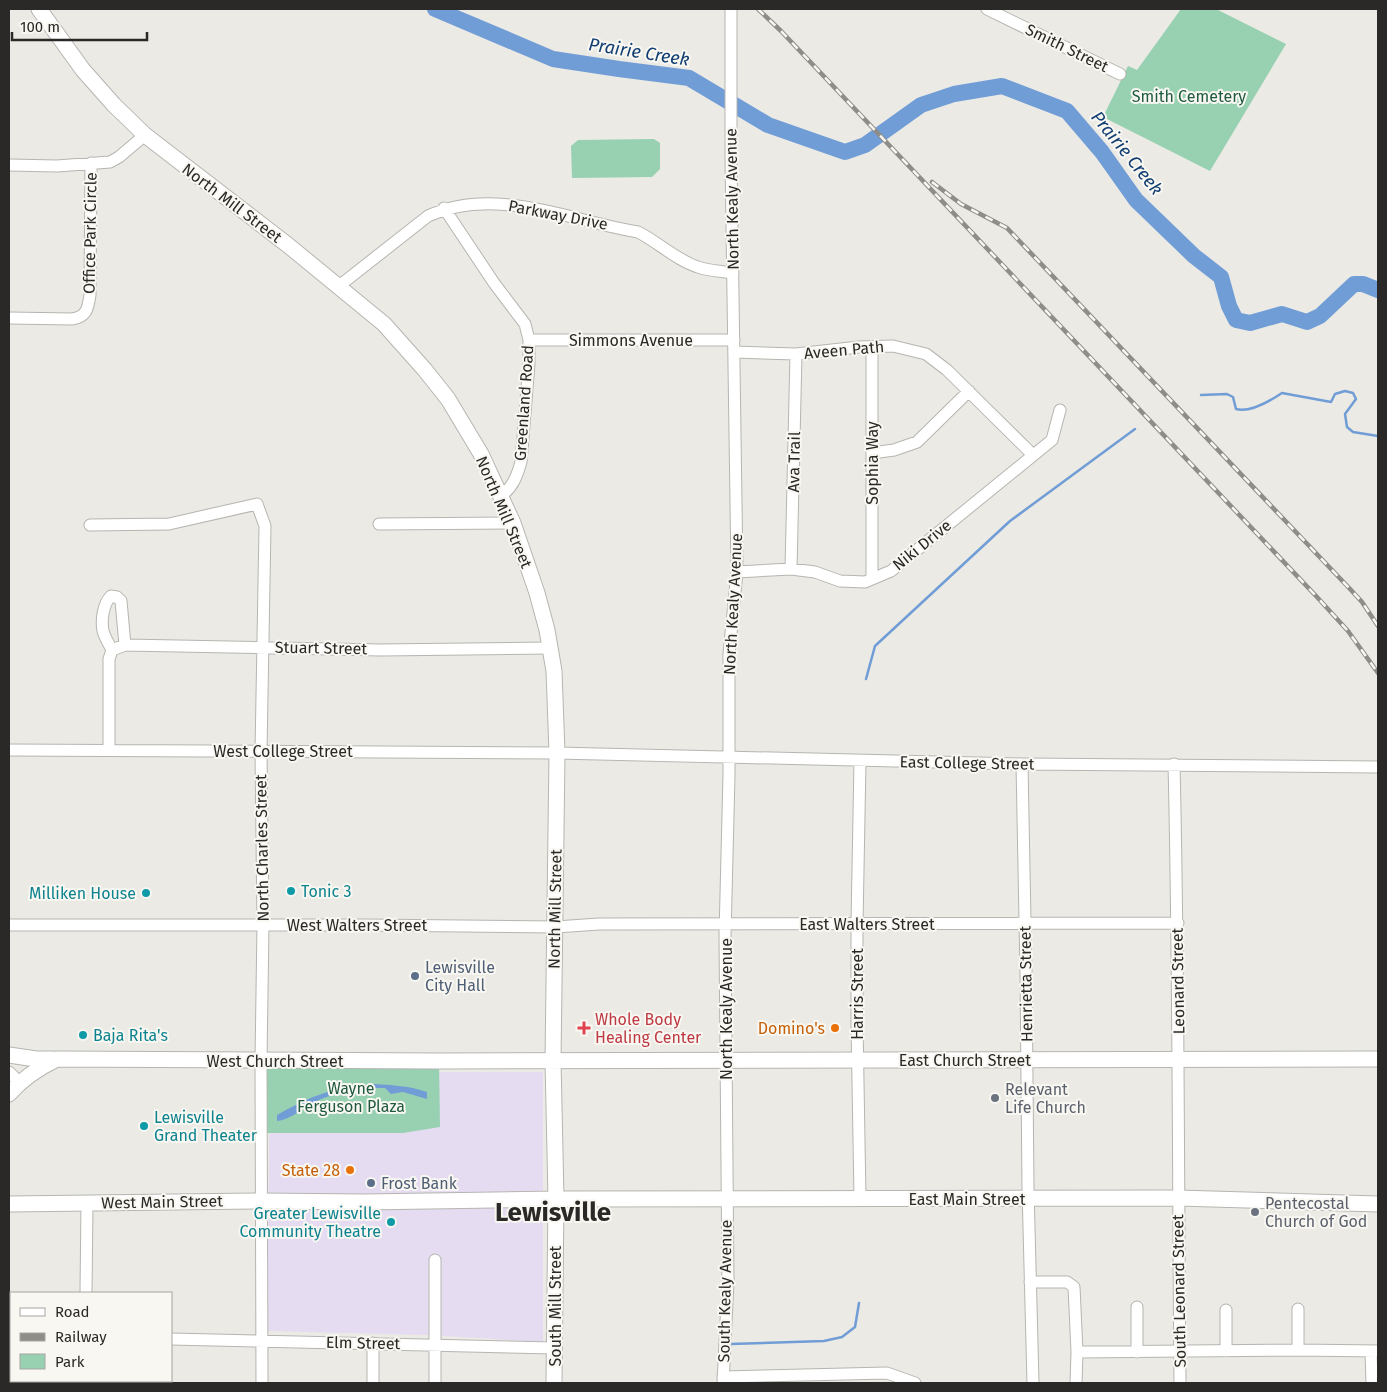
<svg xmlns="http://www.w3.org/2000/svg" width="1387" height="1392" font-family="'Fira Sans',sans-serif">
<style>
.commercial{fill:#e5dcf1}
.green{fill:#97d1b2}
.water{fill:#719dd6}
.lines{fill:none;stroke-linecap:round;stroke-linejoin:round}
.stream{stroke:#719dd6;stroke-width:2.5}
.river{stroke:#719dd6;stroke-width:16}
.minor-casing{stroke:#b6b5b0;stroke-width:13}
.major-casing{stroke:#b6b5b0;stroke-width:17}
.minor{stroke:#fff;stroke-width:11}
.major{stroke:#fff;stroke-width:15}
.rail-casing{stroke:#8e8d89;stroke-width:4.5}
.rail{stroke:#f9f7f2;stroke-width:2.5;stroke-dasharray:8;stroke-linecap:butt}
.culture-dot{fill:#0f9aa8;stroke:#f9f7f2;stroke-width:2}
.service-dot{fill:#5c6f8a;stroke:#f9f7f2;stroke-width:2}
.health-dot{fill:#e0444e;stroke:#f9f7f2;stroke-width:2}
.food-dot{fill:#e8710a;stroke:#f9f7f2;stroke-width:2}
.worship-dot{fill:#6b7280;stroke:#f9f7f2;stroke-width:2}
.labels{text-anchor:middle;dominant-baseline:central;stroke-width:4;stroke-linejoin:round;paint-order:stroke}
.street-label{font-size:16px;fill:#2a2927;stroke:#f9f7f2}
.park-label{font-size:16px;fill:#1f5a3f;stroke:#f9f7f2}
.culture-label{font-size:16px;fill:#0d838f;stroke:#f9f7f2;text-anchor:start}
.service-label{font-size:16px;fill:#4e5e75;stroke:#f9f7f2;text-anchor:start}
.health-label{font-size:16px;fill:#be3a42;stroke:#f9f7f2;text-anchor:start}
.food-label{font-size:16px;fill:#c56008;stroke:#f9f7f2;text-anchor:end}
.worship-label{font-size:16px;fill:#5b616d;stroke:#f9f7f2;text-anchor:start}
.water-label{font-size:18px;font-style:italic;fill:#113e72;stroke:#f9f7f2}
.town-label{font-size:26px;font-weight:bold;fill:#2a2927;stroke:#f9f7f2}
</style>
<rect width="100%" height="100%" fill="#ebeae5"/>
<path class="commercial" d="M270 1072H543V1342L427 1335 267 1331Z"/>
<path class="green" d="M1181 9H1216L1286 44 1210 171 1103 117 1128 66 1137 70Z
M654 139 660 143V169L652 177 572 178 571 146 578 140Z
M261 1061H439L440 1127 403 1133H261Z"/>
<path class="water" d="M375 1084C393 1085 409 1086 427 1092V1099L403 1092 391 1094 385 1088C360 1087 335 1092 312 1103 301 1109 290 1120 277 1121V1115C311 1096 335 1086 375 1084Z"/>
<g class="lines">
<path class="stream" d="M1201 395 1227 394 1233 397 1236 409C1250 413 1270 401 1282 393L1331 402 1335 394 1345 391 1353 393 1356 399 1345 414 1347 427 1353 432 1378 436
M866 679 875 646 1010 521 1135 429
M730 1344 824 1341 842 1337 855 1327 859 1303"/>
<path class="river" d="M435 9 553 59 619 69 689 78 768 125 845 152 865 145 921 105 954 94 1002 86 1067 111 1102 152 1136 200 1194 256 1221 277 1229 306 1236 320 1250 323 1282 314 1307 322 1320 316 1354 284H1363L1378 290"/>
<defs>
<path id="minor" d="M987 9 1120 74
M9 165 57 166 110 162 119 157 145 135
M444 208 494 283 525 324 529 340V364L521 462C517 476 513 487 501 496
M339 286 428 216C495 185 570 221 638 232 658 242 676 260 698 267 709 271 721 271 733 273
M9 318 72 319C87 317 88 308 90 295L91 163
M529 340H734
M872 347V579
M734 352 796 354 859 347 893 346 926 354 947 370 1033 455
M872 453 894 450 917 442 969 391
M379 524 513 523
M90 525 169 524 257 504 265 526 261 752 263 924 261 1061 262 1383
M791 569 796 354
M737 572 791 569 815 572 840 581 865 582 891 571 1052 440 1060 410
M112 650C109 644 105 638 103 631 101 620 103 604 111 596L117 597 121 601 125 645
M9 750 557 753 1022 764 1378 767
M109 750V659L112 650 125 645 381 650 550 648
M860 761 857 924V1024L860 1198
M1022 764 1026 973 1028 1188 1033 1383
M1174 764C1179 971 1178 1177 1180 1383
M9 925H365L556 927 599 924 1178 923
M9 1072 19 1082
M435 1260V1383
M1030 1282H1067L1074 1287 1077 1352 1298 1350V1309
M86 1293 87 1203
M1137 1307V1352
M9 1334H11
M171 1339 554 1348
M373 1343V1383
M1298 1350 1378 1351
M1226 1351V1310
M1371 1351 1372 1383
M723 1377 887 1373 915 1383
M87 1381V1383
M723 1383 728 1282 725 935 729 775V654L737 572 731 158V9
M1076 1383 1077 1352"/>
<path id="major" d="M39 9 83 70 114 105 145 135 289 246 384 324 425 370 448 399 481 454 513 523 537 593 547 630 554 671 557 753 553 1061 556 1199 554 1383
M9 1055 36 1059H53
M9 1094C23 1078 38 1068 57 1059L439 1061 1378 1059
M9 1204 261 1201 365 1202 556 1199 1178 1198 1378 1204"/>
</defs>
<use href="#minor" class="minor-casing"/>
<use href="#major" class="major-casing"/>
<use href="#minor" class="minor"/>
<use href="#major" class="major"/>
<defs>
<path id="rail" d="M758 9 781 31 1317 597 1348 631 1378 673
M932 182 961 204 1007 228 1351 590 1362 602 1378 626"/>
</defs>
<use href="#rail" class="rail-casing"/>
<use href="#rail" class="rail"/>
</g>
<g class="culture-dot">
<circle cx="291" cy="891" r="5"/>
<circle cx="146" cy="893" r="5"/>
<circle cx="83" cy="1035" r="5"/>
<circle cx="144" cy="1126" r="5"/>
<circle cx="391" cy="1222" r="5"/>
</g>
<g class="service-dot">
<circle cx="415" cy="976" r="5"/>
<circle cx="371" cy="1183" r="5"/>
</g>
<path class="health-dot" d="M581.5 1020.5h5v5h5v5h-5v5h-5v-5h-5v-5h5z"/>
<g class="food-dot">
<circle cx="835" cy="1028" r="5"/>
<circle cx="350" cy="1170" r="5"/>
</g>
<g class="worship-dot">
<circle cx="995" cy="1098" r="5"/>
<circle cx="1255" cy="1212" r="5"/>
</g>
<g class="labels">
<g class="street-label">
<text transform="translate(1067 48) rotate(26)">Smith Street</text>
<text transform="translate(732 199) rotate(-91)">North Kealy Avenue</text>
<text transform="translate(232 203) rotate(37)">North Mill Street</text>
<text transform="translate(558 215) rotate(11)">Parkway Drive</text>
<text transform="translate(90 233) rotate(-89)">Office Park Circle</text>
<text x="631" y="340">Simmons Avenue</text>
<text transform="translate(844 350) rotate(-5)">Aveen Path</text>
<text transform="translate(524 403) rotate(-86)">Greenland Road</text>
<text transform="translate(794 462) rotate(-89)">Ava Trail</text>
<text transform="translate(872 463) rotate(-90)">Sophia Way</text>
<text transform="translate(504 512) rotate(67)">North Mill Street</text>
<text transform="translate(922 545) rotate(-39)">Niki Drive</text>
<text transform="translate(733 604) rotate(-87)">North Kealy Avenue</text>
<text transform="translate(321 648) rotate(1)">Stuart Street</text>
<text x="283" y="751">West College Street</text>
<text transform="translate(967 763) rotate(1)">East College Street</text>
<text transform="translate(262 848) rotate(-91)">North Charles Street</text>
<text transform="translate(555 909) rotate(-89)">North Mill Street</text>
<text x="867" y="924">East Walters Street</text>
<text x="357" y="925">West Walters Street</text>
<text transform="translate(1178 981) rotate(-91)">Leonard Street</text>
<text transform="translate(1026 984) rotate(-91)">Henrietta Street</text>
<text transform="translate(857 994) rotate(-90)">Harris Street</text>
<text transform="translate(726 1009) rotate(-90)">North Kealy Avenue</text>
<text x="965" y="1060">East Church Street</text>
<text x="275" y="1061">West Church Street</text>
<text x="967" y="1199">East Main Street</text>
<text transform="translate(162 1202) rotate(-1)">West Main Street</text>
<text transform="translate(725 1291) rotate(-89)">South Kealy Avenue</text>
<text transform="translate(1179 1291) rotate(-91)">South Leonard Street</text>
<text transform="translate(555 1306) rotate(-90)">South Mill Street</text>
<text transform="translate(363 1343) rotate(1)">Elm Street</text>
</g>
<g class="park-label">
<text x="1189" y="96">Smith Cemetery</text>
<text x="351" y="1088">Wayne<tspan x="351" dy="18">Ferguson Plaza</tspan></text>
</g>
<g class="culture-label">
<text x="301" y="891">Tonic 3</text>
<text x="136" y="893" text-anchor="end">Milliken House</text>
<text x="93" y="1035">Baja Rita's</text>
<text x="154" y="1117">Lewisville<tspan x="154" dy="18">Grand Theater</tspan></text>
<text x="381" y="1213" text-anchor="end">Greater Lewisville<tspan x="381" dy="18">Community Theatre</tspan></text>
</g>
<g class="service-label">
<text x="425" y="967">Lewisville<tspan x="425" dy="18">City Hall</tspan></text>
<text x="381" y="1183">Frost Bank</text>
</g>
<g class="health-label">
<text x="595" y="1019">Whole Body<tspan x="595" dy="18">Healing Center</tspan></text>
</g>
<g class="food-label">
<text x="825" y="1028">Domino's</text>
<text x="340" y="1170">State 28</text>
</g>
<g class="worship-label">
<text x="1005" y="1089">Relevant<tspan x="1005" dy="18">Life Church</tspan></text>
<text x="1265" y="1203">Pentecostal<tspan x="1265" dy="18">Church of God</tspan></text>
</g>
<g class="water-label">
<text transform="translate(639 52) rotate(9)">Prairie Creek</text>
<text transform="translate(1127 153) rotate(51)">Prairie Creek</text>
</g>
<g class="town-label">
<text x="553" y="1212">Lewisville</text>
</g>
</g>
<rect width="1387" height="1392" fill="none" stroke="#2a2927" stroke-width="20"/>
<rect x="10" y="1292" width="162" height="90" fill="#f9f7f2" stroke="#a6a5a1"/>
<rect x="20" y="1308" width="25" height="8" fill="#ffffff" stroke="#a6a5a1"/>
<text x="55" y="1317" font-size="15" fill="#2a2927">Road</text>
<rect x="20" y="1333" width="25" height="8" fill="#8e8d89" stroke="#a6a5a1"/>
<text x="55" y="1342" font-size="15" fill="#2a2927">Railway</text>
<rect x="20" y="1354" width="25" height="15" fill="#97d1b2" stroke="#a6a5a1"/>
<text x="55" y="1367" font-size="15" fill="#2a2927">Park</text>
<path d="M12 32v8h135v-8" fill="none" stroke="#2a2927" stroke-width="2.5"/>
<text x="20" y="32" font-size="15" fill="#2a2927" stroke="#f9f7f2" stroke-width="4" paint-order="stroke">100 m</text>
</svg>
